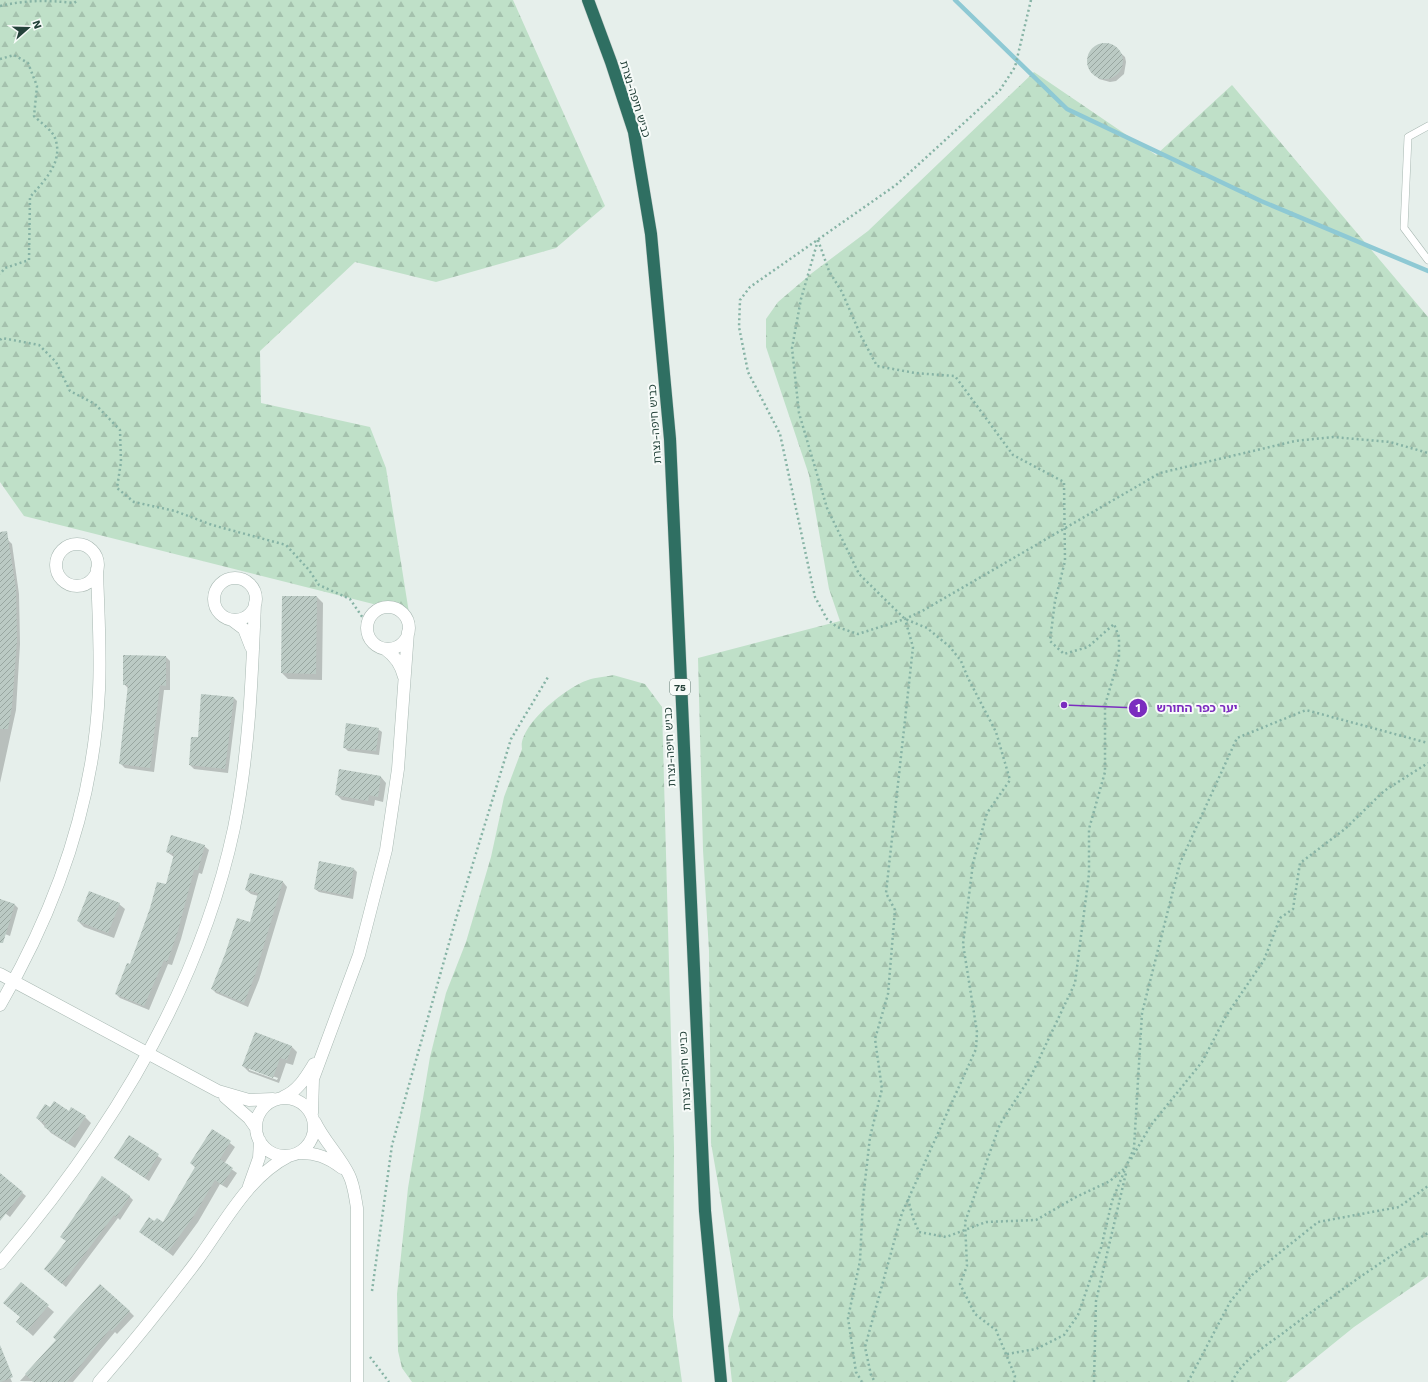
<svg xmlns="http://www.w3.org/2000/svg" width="1428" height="1382" font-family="'Work Sans','Noto Sans Hebrew',sans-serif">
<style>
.forest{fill:url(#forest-firs)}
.shadow{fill:#0003;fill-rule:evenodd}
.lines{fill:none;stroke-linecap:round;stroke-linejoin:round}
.stream{stroke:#8ec9d4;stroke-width:4.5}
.building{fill:url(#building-hatch)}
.lane-casing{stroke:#a8b8b2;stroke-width:8}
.street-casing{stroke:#a8b8b2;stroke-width:13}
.highway-casing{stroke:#c2cac8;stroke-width:13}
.path{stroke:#86b3a5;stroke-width:2.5;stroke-dasharray:2 3;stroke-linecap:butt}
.lane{stroke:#fff;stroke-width:7}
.street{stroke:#fff;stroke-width:12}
.highway{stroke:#2f6f62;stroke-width:12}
.labels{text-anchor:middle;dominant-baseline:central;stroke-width:4;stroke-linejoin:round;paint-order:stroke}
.shield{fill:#f7fbf9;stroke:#637a73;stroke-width:1}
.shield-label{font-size:10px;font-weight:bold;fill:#24423a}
.street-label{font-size:11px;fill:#24423a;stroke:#f7fbf9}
.leader{fill:none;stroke:#7b2cbf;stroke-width:1.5}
.callout-dot{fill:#7b2cbf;stroke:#f7fbf9;stroke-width:1.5}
.mark-label{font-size:12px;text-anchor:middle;font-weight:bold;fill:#fff}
.callout-label{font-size:12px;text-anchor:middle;font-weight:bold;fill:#7b2cbf;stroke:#f7fbf9;stroke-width:4;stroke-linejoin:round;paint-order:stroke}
</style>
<defs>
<pattern id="forest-firs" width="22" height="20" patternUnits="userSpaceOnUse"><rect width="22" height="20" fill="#bfe0c8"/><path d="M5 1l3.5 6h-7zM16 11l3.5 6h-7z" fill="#a4c1ad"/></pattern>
<pattern id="building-hatch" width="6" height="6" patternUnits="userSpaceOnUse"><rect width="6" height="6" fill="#bbcac4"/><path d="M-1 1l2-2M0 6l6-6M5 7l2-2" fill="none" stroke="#98a6a0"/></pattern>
</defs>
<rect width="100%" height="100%" fill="#e6efeb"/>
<path class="forest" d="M0 0H513L605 206 556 248 436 282 355 262 260 351 261 403 370 427 386 468 409 613 24 516 0 482Z
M1034 72 1156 155 1232 85 1428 317V1276L1354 1327 1286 1382H732L728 1346 740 1310 711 1143 709 951 703 850 698 658 840 621 829 589 809 475 766 347V319L778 302 812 273 868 231Z
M613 675 645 684 662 707 674 1147 673 1317 682 1382H412L402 1368 398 1351 397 1294 408 1188 430 1057 446 993 466 942 491 857 504 797 522 749C518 725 567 687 588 680 596 677 605 677 613 675Z"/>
<path class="shadow" d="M1101 44 1112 45 1125 57 1126 62 1124 74 1116 81 1110 82 1099 79 1088 65 1089 54 1092 49Z
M8 540 12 544 19 594 20 644 16 710 0 783V541Z
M283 597H317L323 603 322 680 288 679 282 673Z
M166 657 170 661V690H164L154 772 125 768 120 763 128 688 124 684Z
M234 698 237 701 228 773 194 769 190 765 198 739Z
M378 729 382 732 379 755 348 751 344 747Z
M381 777 386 783 383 802 375 800 374 806 342 800 336 794Z
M204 846 209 850 202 874 199 873 181 939 172 965 168 964 149 1010 120 998 116 994 131 965 166 886 174 857 167 852Z
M354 869 357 872 353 899 319 892 315 889Z
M250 874 283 882 287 887 259 980 248 1007 216 993 212 989 251 923 258 896 251 894 246 890Z
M0 900 15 905 18 908 10 936 0 932Z
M119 904 125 909 114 938 84 927 78 921Z
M292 1047 297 1052 293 1065 286 1063 279 1083 249 1072 243 1066ZM249 1068 278 1078 277 1080 249 1070Z
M51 1109 85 1117 91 1123 75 1148 51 1133 37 1118Z
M213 1130 235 1147 224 1164 237 1173 227 1188 220 1184 198 1222 173 1256 140 1231 155 1222 163 1223 196 1168 191 1163Z
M129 1137 162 1159 149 1181 115 1158Z
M2 1176 26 1196 10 1217 0 1209V1179Z
M129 1196 133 1200 120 1220 118 1218 66 1287 49 1272 67 1242Z
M21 1283 54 1312 33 1336 24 1328 21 1317Z
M129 1311 134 1316 117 1334 115 1332 73 1382 20 1381 57 1340Z
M0 1368 8 1373 12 1382H0Z"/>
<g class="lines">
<path class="stream" d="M955 0 1067 109 1261 201 1428 271"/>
</g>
<path class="building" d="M1087 61a18 18 0 1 1 36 0a18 18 0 1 1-36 0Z
M7 531 16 589 17 640 12 706 8 729H0V532Z
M282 596H317L316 674 281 673Z
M123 655 166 656V686L160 685 150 768 119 764 128 685H123Z
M201 694 234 697 225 769 189 765 191 737H198Z
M346 723 379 728 376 751 343 748Z
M339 769 381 776 378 797 369 795 368 801 335 795Z
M171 835 205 845 198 870H194L177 934 167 962 164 960 144 1006 115 994 127 963 130 964 150 908 157 882 166 884 174 854 166 852Z
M319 861 354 868 349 896 314 889Z
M250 873 283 881 255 975 244 1003 211 989 225 954 237 918 250 922 258 893 245 890Z
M89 891 120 903 108 933 77 921Z
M0 899 15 904 3 943H0Z
M255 1032 292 1046 287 1060 280 1058 273 1078 242 1066Z
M54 1101 69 1111 71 1107 86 1116 68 1143 44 1127 46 1124 36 1118 45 1104 50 1107Z
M212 1129 231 1141 220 1159 233 1168 222 1185 215 1180 193 1217 168 1252 139 1232 149 1217 154 1221 157 1218 163 1222 195 1167 190 1163Z
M129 1135 159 1154 145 1178 114 1158Z
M0 1173 23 1192 0 1221Z
M102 1176 130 1196 116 1217 114 1215 62 1284 44 1269 66 1241 60 1237Z
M21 1282 49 1305 27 1331 16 1322 20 1317 3 1303Z
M100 1284 130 1311 112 1331 110 1329 67 1382H33L25 1374 56 1340 53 1337 68 1319Z
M0 1345 13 1377 1 1382H0Z"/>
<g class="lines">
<defs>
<path id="lane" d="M1428 126 1408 137 1404 228 1428 260"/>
<path id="street" d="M56 565a21 21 0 1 1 42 0a21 21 0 1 1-42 0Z
M214 599a21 21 0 1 1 42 0a21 21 0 1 1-42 0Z
M367 628a21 21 0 1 1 42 0a21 21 0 1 1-42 0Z
M232 620 244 629 251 647
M385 649C395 656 401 664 404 677
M0 974 218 1091 249 1100 273 1099
M0 1005C56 909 94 802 99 690 101 650 98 609 97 569
M225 1097 249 1118 256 1128
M283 1097C298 1091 306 1077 314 1064
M256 1127a29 29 0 1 1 58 0a29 29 0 1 1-58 0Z
M312 1113 313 1079 359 955 386 850 398 769 408 632
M315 1122C324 1141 340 1156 349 1175 354 1185 355 1197 357 1208V1382
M298 1153C315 1152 328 1157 342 1168
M249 1186 259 1158 260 1141
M0 1263C108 1137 199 992 234 828 249 754 252 679 255 603
M99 1382C133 1343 165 1303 196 1262 223 1226 247 1177 289 1156"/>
<path id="highway" d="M588 0 611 62 634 132 651 234 670 439 705 1211 721 1382"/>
</defs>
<use href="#lane" class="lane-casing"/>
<use href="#street" class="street-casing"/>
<use href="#highway" class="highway-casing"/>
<path class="path" d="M1031 0 1015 67 1000 90 896 185 750 287 740 300 739 327 748 372 780 434 815 597 827 619 837 627 858 634 905 619 924 610 1160 473 1295 441 1333 437 1390 442 1428 453
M0 6C26 0 47 0 74 3L78 0
M0 59 14 55 28 63 37 86 34 116C40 122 53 131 55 138 64 162 44 181 30 197L29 260 5 268 0 274
M818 240 829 271 842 292 861 336 877 366 915 373 955 376 1013 455 1064 482 1065 561 1055 601 1050 641 1064 654 1088 647 1114 624 1119 637V658L1105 705V772L1089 829V874L1075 983 1031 1076 1000 1124 965 1222 967 1266 960 1284 975 1314 996 1330 1015 1376 1014 1382
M818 240 801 299 792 348 799 413 827 508 859 574 905 619 927 628 950 647 961 661 968 678 996 732 1010 780 987 813 973 863 963 944 977 1032 976 1049 902 1213 865 1347 871 1375 875 1382
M0 340 2 338 39 345 56 362 70 391 95 404 120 430 121 462 117 488 134 502 175 511 212 525 286 545 309 570 319 585 350 599 367 624
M1131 1159 1151 1125 1202 1062 1226 1016 1264 960 1280 918 1293 909 1300 863 1345 829 1384 791 1428 763
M908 1199 913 1218 919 1232 946 1237 986 1222 1036 1220 1076 1197 1110 1181 1125 1168
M372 1291 392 1145 455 922 511 739 548 677
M1007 1354 1036 1349 1064 1335 1078 1315 1101 1248 1112 1201 1134 1148 1142 1013 1180 863 1237 738 1306 710 1428 743
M370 1357 389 1382
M862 1382 856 1372 848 1318 860 1261 863 1199 870 1137 882 1089 875 1039 888 994 895 910 886 893 913 647 905 619
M1094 1382 1096 1301 1126 1173
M1188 1382 1230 1302 1252 1275 1318 1222 1399 1207 1428 1186
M1232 1382C1242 1359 1268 1345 1287 1330 1333 1296 1379 1262 1428 1233"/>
<use href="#lane" class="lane"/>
<use href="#street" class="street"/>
<use href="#highway" class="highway"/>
</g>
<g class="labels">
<rect class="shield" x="670" y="679" width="20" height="16" rx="3"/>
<g class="shield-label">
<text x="680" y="687">75</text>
</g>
<g class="street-label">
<text transform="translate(635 99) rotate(73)">כביש חיפה-נצרת</text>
<text transform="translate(655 424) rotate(-94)">כביש חיפה-נצרת</text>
<text transform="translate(670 747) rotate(-93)">כביש חיפה-נצרת</text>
<text transform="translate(685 1071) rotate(-93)">כביש חיפה-נצרת</text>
</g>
</g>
<path class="leader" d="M1064 705L1138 708"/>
<g class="callout-dot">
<circle cx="1064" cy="705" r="4"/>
<circle cx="1138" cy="708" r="10"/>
</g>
<g class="mark-label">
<text x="1138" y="712">1</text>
</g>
<g class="callout-label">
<text x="1197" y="712">יער כפר החורש</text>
</g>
<g transform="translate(28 28) rotate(70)" stroke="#f7fbf9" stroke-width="3" paint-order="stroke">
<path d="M0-3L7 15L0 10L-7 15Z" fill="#24423a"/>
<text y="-6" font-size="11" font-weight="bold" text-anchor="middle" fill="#24423a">N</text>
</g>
</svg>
